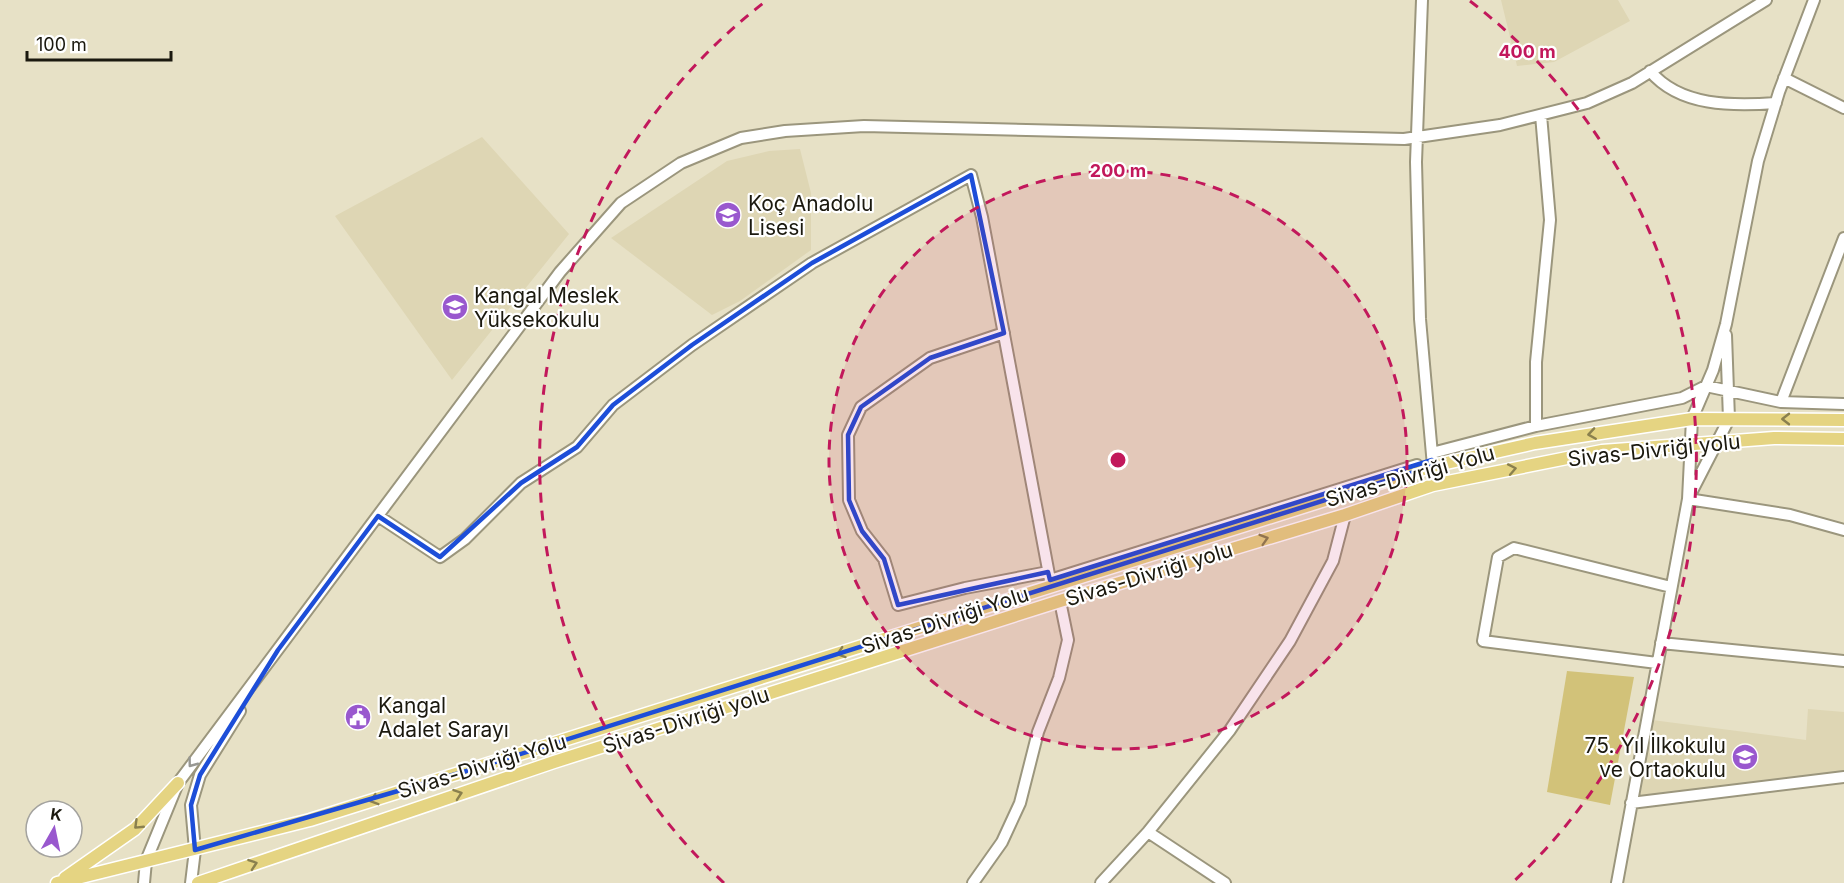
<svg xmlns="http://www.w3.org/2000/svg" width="1844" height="883" font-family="Inter,sans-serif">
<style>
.built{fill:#ded6b4}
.green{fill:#d2c279}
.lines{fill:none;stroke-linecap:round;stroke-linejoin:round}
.minor-casing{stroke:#9b967d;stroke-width:14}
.major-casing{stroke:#fff;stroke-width:15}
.minor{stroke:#fff;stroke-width:10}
.major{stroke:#e5d482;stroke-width:12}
.oneway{stroke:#8a804e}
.oneway2{stroke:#989893}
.marked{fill:none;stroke:#1d4ed8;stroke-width:4.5;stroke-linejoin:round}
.ring{fill:none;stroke:#c2185b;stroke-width:3;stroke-dasharray:10 8}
.labels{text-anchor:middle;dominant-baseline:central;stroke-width:4.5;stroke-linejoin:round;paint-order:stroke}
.poi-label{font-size:21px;fill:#1b190f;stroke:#fff;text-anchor:start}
.street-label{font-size:21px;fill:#1b190f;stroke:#fff}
.centre{fill:#c2185b;stroke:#fff;stroke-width:3}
.ring-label{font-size:18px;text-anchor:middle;font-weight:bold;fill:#c2185b;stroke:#fff;stroke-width:4.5;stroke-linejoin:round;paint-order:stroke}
</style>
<rect width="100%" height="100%" fill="#e7e1c6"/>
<path class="built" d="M1501 0H1618L1630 21 1554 62 1517 66Z
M482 137 569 234 452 380 335 216Z
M800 149 811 193V250L740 301 712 315 611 238 727 161 769 151Z
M1808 709 1844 712V774L1640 799 1652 720 1806 740Z"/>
<path class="green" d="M1567 671 1634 677 1610 805 1547 792Z"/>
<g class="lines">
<defs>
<path id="minor" d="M1422 0 1416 162 1420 319 1433 466
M1650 71C1680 107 1733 106 1776 103
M1784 78 1844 108
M1004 333 930 358 861 407 848 435 849 500 862 531 884 559 898 605 965 588 1048 572
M1781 402 1844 238
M1536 426V362L1550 220 1541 115
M1432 453 1536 426 1682 398 1706 386 1781 402 1844 404
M1691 493 1729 419 1726 335
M1688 499 1790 515 1844 530
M378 516 440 557 465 539 521 483 577 447 613 405 692 345 812 263 971 175 982 217 1050 580 1417 465
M1661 643 1844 661
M1657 663 1483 641 1498 557 1514 548 1671 587
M1631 803 1844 777
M1148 832 1225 883
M144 883 146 861 178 783 560 272 621 203 681 163 741 138 785 131 864 126 1404 139 1500 125 1587 103 1632 83 1766 0
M191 883 195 850 191 805 200 775 240 711
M973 883 1002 842 1020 803 1038 732 1059 678 1068 640 1060 601
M1101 883 1148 832 1230 730 1290 641 1333 561 1345 515
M1617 883 1688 499 1692 419 1713 370 1726 324 1758 161 1779 92 1814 0"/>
<path id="major" d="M65 878 135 829 178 783
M57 883 310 820 1433 466 1535 443 1692 419 1844 420
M198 883 554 762 1060 601 1345 515 1433 485 1602 451 1774 438 1844 439"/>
</defs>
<use href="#minor" class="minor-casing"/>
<use href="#major" class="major-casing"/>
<use href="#minor" class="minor"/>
<use href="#major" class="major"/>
</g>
<defs><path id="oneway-chevron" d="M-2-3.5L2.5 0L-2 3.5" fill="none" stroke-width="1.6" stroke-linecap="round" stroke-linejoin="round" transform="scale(1.5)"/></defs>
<g class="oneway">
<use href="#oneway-chevron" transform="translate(1786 419) rotate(-180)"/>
<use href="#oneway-chevron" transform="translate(1592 434) rotate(171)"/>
<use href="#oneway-chevron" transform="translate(1512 469) rotate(-11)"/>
<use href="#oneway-chevron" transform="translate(1264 539) rotate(-17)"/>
<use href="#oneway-chevron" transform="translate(841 653) rotate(162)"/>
<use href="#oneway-chevron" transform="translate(458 794) rotate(-19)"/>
<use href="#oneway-chevron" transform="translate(374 800) rotate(163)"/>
<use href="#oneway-chevron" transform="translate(138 825) rotate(136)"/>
<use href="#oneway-chevron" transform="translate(253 864) rotate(-19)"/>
</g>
<use class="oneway2" href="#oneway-chevron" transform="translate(192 763) rotate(127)"/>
<path class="marked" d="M971 175 1004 333 930 358 861 407 848 435 849 500 862 531 884 559 898 605 1048 572 1050 580 1432 460 1433 466 470 770 195 850 191 805 200 775 278 650 378 516 440 557 521 483 577 447 613 405 692 345 812 263Z"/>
<circle cx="1118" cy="460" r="289" fill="#c2185b" fill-opacity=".12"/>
<g class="ring">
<circle cx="1118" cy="460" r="289"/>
<path d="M724 883A578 578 0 0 1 766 1M1470 1A578 578 0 0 1 1512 883"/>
</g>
<defs>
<symbol id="school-disc" viewBox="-11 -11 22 22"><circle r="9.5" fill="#9958ce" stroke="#fff"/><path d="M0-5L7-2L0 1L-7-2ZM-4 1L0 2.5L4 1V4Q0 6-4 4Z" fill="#fff"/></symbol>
<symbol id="university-disc" viewBox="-11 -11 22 22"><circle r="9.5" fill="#9958ce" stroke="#fff"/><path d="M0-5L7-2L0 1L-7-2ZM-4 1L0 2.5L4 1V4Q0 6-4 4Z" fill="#fff"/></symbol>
<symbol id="civic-disc" viewBox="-11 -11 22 22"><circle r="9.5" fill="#9958ce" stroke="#fff"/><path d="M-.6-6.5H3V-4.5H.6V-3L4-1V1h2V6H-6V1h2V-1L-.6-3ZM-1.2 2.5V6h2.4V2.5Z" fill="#fff"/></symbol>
</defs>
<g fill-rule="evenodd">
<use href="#school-disc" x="713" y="200" width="30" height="30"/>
<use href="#university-disc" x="440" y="292" width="30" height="30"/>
<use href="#civic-disc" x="343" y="702" width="30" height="30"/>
<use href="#school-disc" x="1730" y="742" width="30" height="30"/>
</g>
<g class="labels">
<g class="poi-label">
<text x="748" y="203">Koç Anadolu<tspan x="748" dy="24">Lisesi</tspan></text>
<text x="474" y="295">Kangal Meslek<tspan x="474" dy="24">Yüksekokulu</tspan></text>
<text x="378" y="705">Kangal<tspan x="378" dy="24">Adalet Sarayı</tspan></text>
<text x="1726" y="745" text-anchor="end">75. Yıl İlkokulu<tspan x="1726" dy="24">ve Ortaokulu</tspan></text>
</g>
<g class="street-label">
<text transform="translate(1654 450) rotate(-6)">Sivas-Divriği yolu</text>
<text transform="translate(1410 476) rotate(-16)">Sivas-Divriği Yolu</text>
<text transform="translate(1149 574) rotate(-17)">Sivas-Divriği yolu</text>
<text transform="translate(945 620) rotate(-18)">Sivas-Divriği Yolu</text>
<text transform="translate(686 720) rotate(-18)">Sivas-Divriği yolu</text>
<text transform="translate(482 766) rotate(-17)">Sivas-Divriği Yolu</text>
</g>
</g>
<circle cx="1118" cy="460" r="9" class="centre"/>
<g class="ring-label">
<text x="1527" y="58">400 m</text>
<text x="1118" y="177">200 m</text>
</g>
<g transform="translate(54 829) rotate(9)"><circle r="28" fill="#ffffff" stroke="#a4a39f" stroke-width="1.5"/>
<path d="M0-4.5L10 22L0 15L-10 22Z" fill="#9958ce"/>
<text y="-9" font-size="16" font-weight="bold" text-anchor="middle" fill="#1b190f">K</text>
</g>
<path d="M27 51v9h144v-9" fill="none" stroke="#1b190f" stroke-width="3"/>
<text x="36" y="51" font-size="18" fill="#1b190f" stroke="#ffffff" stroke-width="4.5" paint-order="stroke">100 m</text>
</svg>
